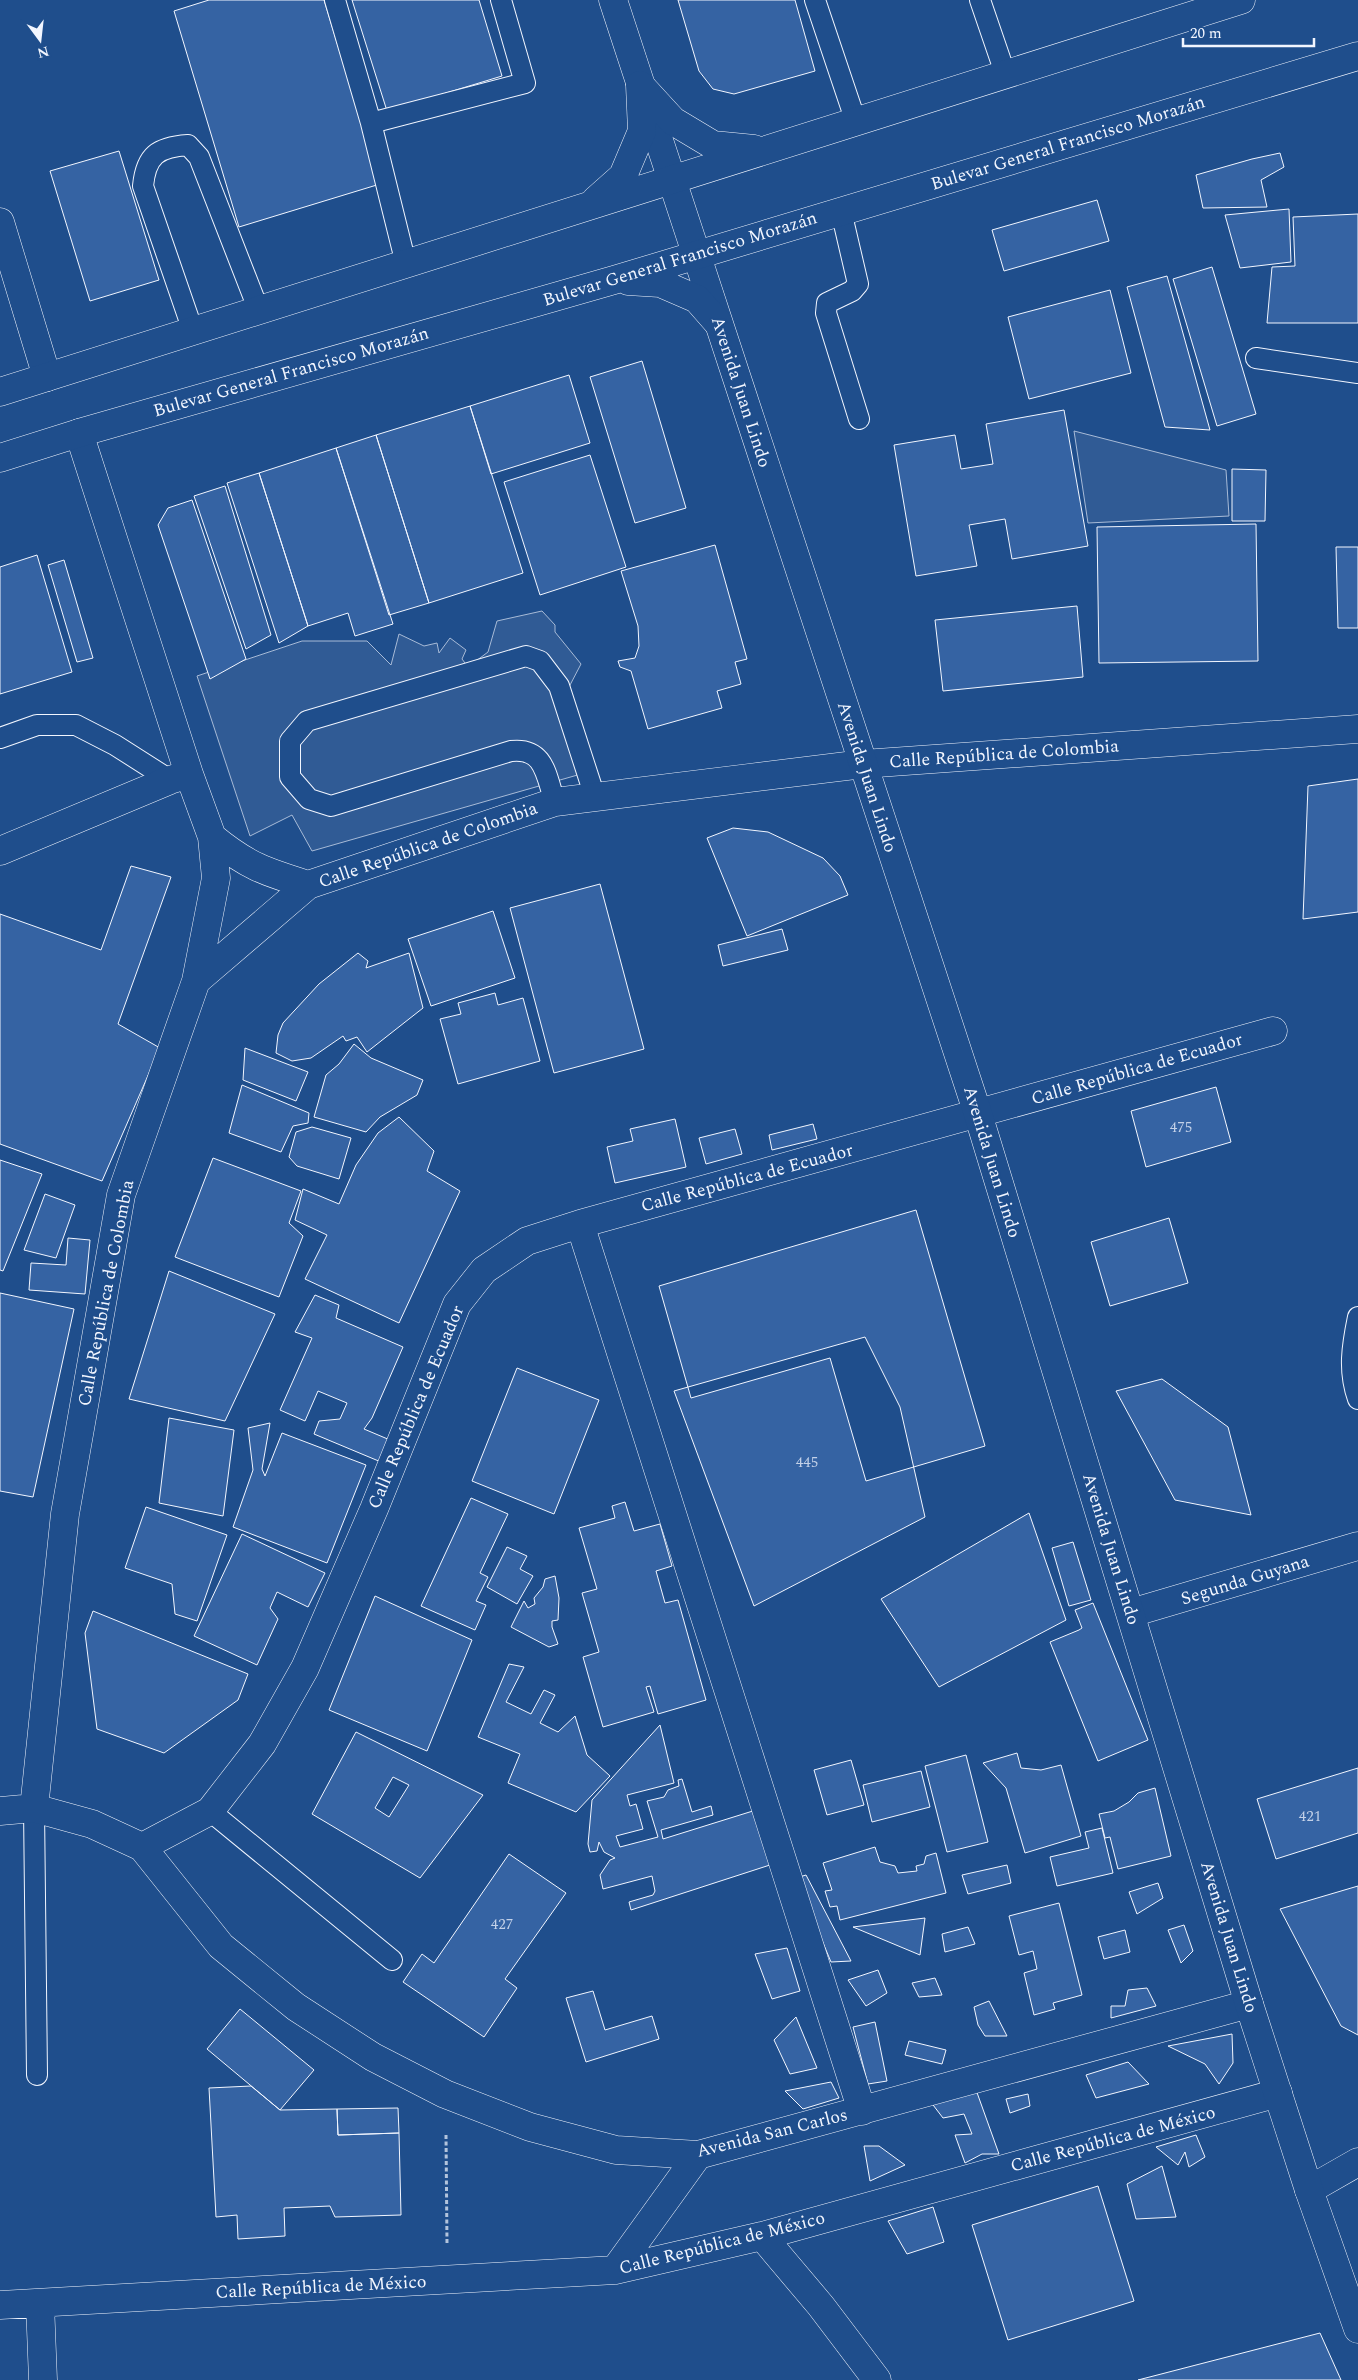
<svg xmlns="http://www.w3.org/2000/svg" width="1358" height="2380" font-family="Spectral,serif">
<style>
.parking{fill:#305b95;stroke:#a8bbd7}
.building{fill:#3563a3;stroke:#f2f6ff;fill-rule:evenodd}
.lines{fill:none;stroke-linecap:round;stroke-linejoin:round}
.service-casing{stroke:#f2f6ff;stroke-width:22}
.minor-casing{stroke:#f2f6ff;stroke-width:29}
.tertiary-casing{stroke:#f2f6ff;stroke-width:29}
.secondary-casing{stroke:#f2f6ff;stroke-width:29}
.path{stroke:#b3c4dc;stroke-width:3;stroke-dasharray:4 2.5;stroke-linecap:butt}
.service{stroke:#1f4e8c;stroke-width:20}
.minor{stroke:#1f4e8c;stroke-width:28}
.tertiary{stroke:#1f4e8c;stroke-width:28}
.secondary{stroke:#1f4e8c;stroke-width:28}
.labels{text-anchor:middle;dominant-baseline:central;stroke-width:4;stroke-linejoin:round;paint-order:stroke}
.number-label{font-size:15px;fill:#c3d1e8}
.street-label{font-size:18px;fill:#f2f6ff;stroke:#1f4e8c}
</style>
<rect width="100%" height="100%" fill="#1f4e8c"/>
<path class="parking" d="M1074 431 1226 470 1229 516 1088 523Z
M542 611 555 625V632L581 664 569 687 595 770 312 851 292 815 250 836 197 676 302 641H367L391 665 399 634 424 646 437 643 439 653 450 638 466 650 462 659 468 667 488 652 497 621Z"/>
<path class="building" d="M209 0H324L380 184 239 227 174 11Z
M352 0H479L502 76 387 111Z
M678 0H795L815 71 734 94 713 89 699 71Z
M119 151 159 280 90 301 50 171Z
M1280 153 1284 167 1261 180 1267 207 1203 208 1196 175 1252 159Z
M1097 200 1109 241 1004 271 992 230Z
M1289 209 1291 262 1240 268 1225 215Z
M1358 214V323H1267L1272 267 1295 266 1293 217Z
M1212 267 1256 414 1217 426 1173 279Z
M1167 276 1210 430 1165 427 1127 287Z
M1110 290 1131 373 1029 399 1008 317Z
M642 361 686 508 635 523 590 377Z
M569 375 590 443 491 474 470 406Z
M470 406 523 573 429 603 376 435Z
M1064 410 1088 546 1012 559 1005 519 969 525 977 566 916 576 894 445 955 435 961 469 993 464 986 424Z
M376 435 429 603 389 615 336 448Z
M336 448 393 624 355 636 348 613 308 626 259 473Z
M590 455 626 567 540 595 504 482Z
M1232 469 1266 470 1265 521H1232Z
M259 473 308 626 279 643 227 483Z
M225 486 271 635 246 649 194 496Z
M192 500 246 659 210 679 158 525 168 508Z
M1256 524 1258 661 1099 663 1097 527Z
M715 545 747 659 735 662 741 684 717 691 722 708 648 729 631 671 620 667 618 661 635 658 639 646 638 626 621 571Z
M1336 547H1358V628H1338Z
M37 555 72 672 0 694V567Z
M64 560 93 658 77 662 48 565Z
M1077 606 1083 677 943 691 935 620Z
M1358 779V912L1303 919 1308 786Z
M733 828 768 832 823 858 840 876 848 895 747 936 707 838Z
M131 866 171 877 118 1024 160 1048 102 1181 0 1144V914L101 950Z
M600 884 644 1049 554 1073 510 908Z
M493 911 515 978 431 1006 408 939Z
M782 929 788 950 723 966 718 945Z
M358 953 368 961 366 968 409 953 423 1008 367 1052 357 1037 346 1041 343 1036 311 1058 292 1061 276 1053 278 1035 283 1023 319 984Z
M495 993 498 1005 523 998 540 1061 458 1084 440 1019 461 1014 458 1003Z
M354 1044 371 1058 423 1080 417 1095 380 1117 366 1132 314 1117 326 1075 339 1064Z
M245 1048 308 1072 296 1101 243 1080Z
M242 1085 309 1113 308 1123 293 1126 281 1152 229 1133Z
M1216 1087 1231 1142 1146 1167 1131 1111Z
M399 1117 434 1151 427 1171 460 1191 399 1323 305 1279 327 1235 295 1220 303 1189 339 1204 356 1165 378 1133Z
M675 1119 686 1167 615 1183 607 1147 633 1141 630 1129Z
M813 1124 817 1139 772 1150 769 1135Z
M312 1127 351 1138 339 1179 297 1166 289 1157 296 1132Z
M735 1129 742 1154 706 1164 699 1138Z
M213 1158 301 1191 289 1223 303 1236 279 1297 175 1257Z
M0 1160 42 1174 3 1271 0 1270Z
M45 1194 75 1205 56 1258 24 1250Z
M916 1210 985 1446 866 1481 830 1358 691 1398 659 1286Z
M1169 1218 1188 1283 1110 1306 1091 1242Z
M68 1238 90 1240 85 1294 29 1290 31 1263 66 1265Z
M169 1271 275 1314 225 1421 129 1399Z
M0 1293 74 1309 33 1497 0 1491Z
M315 1295 339 1305 336 1318 403 1347 372 1418 364 1429 390 1440 381 1462 314 1434 319 1421 340 1419 347 1403 318 1391 305 1421 280 1410 312 1338 295 1332Z
M865 1337 900 1407 925 1517 754 1606 674 1391Z
M517 1368 599 1400 554 1514 472 1481Z
M1162 1379 1228 1427 1251 1515 1175 1500 1116 1391Z
M169 1418 234 1430 223 1516 159 1503Z
M270 1423 262 1469 265 1476 282 1433 366 1465 327 1563 233 1527 253 1470 248 1428Z
M471 1498 508 1514 480 1573 488 1577 476 1601 486 1605 475 1630 421 1606Z
M625 1502 634 1531 660 1524 672 1566 656 1571 665 1603 678 1600 706 1700 658 1714 650 1686 646 1687 654 1712 603 1727 583 1657 599 1652 582 1593 597 1589 579 1528 615 1518 612 1506Z
M146 1507 227 1535 197 1621 175 1614 172 1584 125 1568Z
M1029 1513 1066 1620 939 1687 881 1599Z
M242 1534 325 1573 308 1607 277 1592 270 1608 278 1619 257 1665 194 1636Z
M1073 1542 1091 1600 1069 1606 1052 1548Z
M507 1547 527 1556 520 1569 533 1576 517 1604 487 1587Z
M555 1576 559 1598 558 1620 552 1621V1627L558 1644 549 1647 511 1627 524 1601 528 1608 535 1604 534 1598 543 1587 545 1579Z
M375 1596 472 1640 427 1751 329 1710Z
M1093 1603 1148 1740 1098 1761 1050 1642 1079 1630 1082 1628 1075 1610Z
M93 1611 248 1674 238 1700 164 1753 97 1729 85 1633Z
M509 1664 524 1667 506 1702 531 1714 544 1690 555 1695 540 1723 558 1732 575 1716 587 1755 610 1776 576 1812 508 1783 520 1754 478 1737Z
M660 1725 674 1783 627 1795 630 1806 636 1804 643 1829 616 1836 620 1847 658 1837 647 1801 664 1797 668 1790 679 1786 678 1780 682 1779 692 1812 711 1806 713 1815 661 1830 663 1839 756 1810 773 1864 631 1910 629 1902 653 1895 655 1891 652 1876 603 1889 600 1875 610 1860 615 1858 604 1852 599 1842 597 1851 590 1852 588 1844 592 1800Z
M356 1732 483 1795 420 1878 312 1814ZM393 1777 409 1785 389 1817 375 1808Z
M1017 1753 1021 1768 1041 1770 1061 1765 1081 1836 1025 1853 1006 1788 983 1763Z
M966 1755 988 1842 947 1852 925 1766Z
M851 1760 864 1805 827 1815 814 1770Z
M1358 1768V1833L1276 1859 1257 1799Z
M921 1771 930 1807 872 1822 863 1785Z
M1155 1788 1171 1856 1118 1869 1110 1837 1105 1838 1099 1814 1114 1811 1129 1802 1138 1793Z
M1102 1828 1113 1873 1057 1886 1050 1857 1089 1848 1085 1832Z
M875 1847 880 1862 895 1866 898 1873 917 1871 916 1866 924 1864 926 1856 936 1853 946 1893 840 1920 837 1906 830 1907 825 1891 832 1890 823 1863Z
M509 1854 566 1893 505 1979 517 1988 484 2037 403 1982 422 1954 434 1963Z
M1007 1865 1011 1883 968 1894 962 1875Z
M806 1875 851 1961 831 1962 796 1878Z
M1158 1883 1163 1898 1137 1914 1129 1892Z
M1358 1886V2035L1341 2026 1280 1909Z
M1059 1903 1082 1995 1053 2003 1055 2009 1034 2015 1024 1973 1037 1969 1033 1951 1019 1955 1009 1916Z
M925 1918 920 1955 853 1927Z
M1184 1925 1193 1951 1181 1963 1168 1930Z
M968 1927 975 1944 945 1952 942 1934Z
M1125 1930 1130 1952 1104 1959 1098 1937Z
M787 1948 800 1991 772 1999 755 1954Z
M878 1970 887 1993 866 2006 848 1980Z
M935 1978 942 1995 919 1997 912 1983Z
M1147 1988 1156 2006 1111 2018V2006H1125L1128 1990Z
M593 1991 605 2030 652 2016 659 2039 586 2062 566 1998Z
M989 2001 1007 2036H985L978 2025 974 2007Z
M240 2009 314 2070 280 2110 207 2049Z
M796 2017 817 2068 790 2074 774 2040Z
M875 2022 887 2081 868 2084 853 2027Z
M1232 2034 1233 2063 1219 2084 1205 2064 1168 2046Z
M909 2041 946 2050 942 2064 905 2055Z
M1128 2062 1149 2084 1096 2098 1086 2075Z
M831 2082 839 2098 803 2109 785 2091Z
M251 2086 280 2110 337 2109 338 2135 399 2133 401 2215 335 2217 330 2206 284 2208 285 2236 238 2239 237 2215 216 2217 209 2088Z
M975 2087 999 2154H982L965 2163 955 2135 972 2134 964 2114 943 2118 930 2101Z
M1028 2094 1030 2106 1010 2113 1006 2099Z
M398 2108 399 2133 338 2135 337 2109Z
M1196 2135 1205 2157 1189 2167 1185 2152 1178 2165 1156 2147Z
M864 2146H879L905 2165 870 2181Z
M1162 2166 1176 2217 1136 2219 1127 2184Z
M1098 2186 1134 2301 1008 2340 972 2225Z
M933 2207 944 2242 907 2254 888 2221Z
M1320 2333 1341 2380H1138Z"/>
<g class="lines">
<defs>
<path id="service" d="M335 0 371 123 406 264
M815 0 856 122
M980 0 1005 73
M371 123 525 83 501 0
M841 211 858 284 852 291 827 303 826 313 859 419
M193 331 143 186C146 155 158 147 188 145L199 157 259 311
M1256 358 1358 373
M0 738 37 725H76L115 745 170 780
M555 802C546 776 545 747 511 751L331 806 309 799 290 777V741L307 721 526 656 540 661 559 686 595 797
M1358 1317C1352 1346 1348 1371 1358 1399
M34 1808 37 2075
M210 1811 392 1960"/>
<path id="minor" d="M0 222 47 377
M79 433 189 774 212 837 216 878 196 981
M212 837C247 866 266 872 308 885
M0 851 170 780 189 774
M580 1224 862 2111
M1131 1613 1358 1546
M34 1808 65 1514 121 1195 196 981 308 885 555 802 863 764 1358 729
M0 1811 34 1808 92 1824 142 1847 221 1946 296 2007 373 2057 445 2094 530 2127 616 2150 698 2155 1249 2004
M142 1847 210 1811 262 1744 305 1668 374 1509 457 1304 484 1270 527 1241 580 1224 1273 1031
M1309 2190 1358 2162
M762 2236 821 2306 877 2380
M615 2270 698 2155
M40 2303 43 2380
M0 2305 615 2270 762 2236 1278 2093"/>
<path id="tertiary" d="M613 0 978 1114 1249 2004 1309 2190 1358 2329"/>
<path id="secondary" d="M640 85 673 121 713 145 754 149
M596 200 623 176 642 131 640 85
M628 281 660 283 697 299 718 323
M0 392 1241 0
M0 458 79 433 614 280 1358 56"/>
</defs>
<use href="#service" class="service-casing"/>
<use href="#minor" class="minor-casing"/>
<use href="#tertiary" class="tertiary-casing"/>
<use href="#secondary" class="secondary-casing"/>
<path class="path" d="M446 2135 447 2244"/>
<use href="#service" class="service"/>
<use href="#minor" class="minor"/>
<use href="#tertiary" class="tertiary"/>
<use href="#secondary" class="secondary"/>
</g>
<g class="labels">
<g class="number-label">
<text x="1181" y="1127">475</text>
<text x="807" y="1462">445</text>
<text x="1310" y="1816">421</text>
<text x="502" y="1924">427</text>
</g>
<g class="street-label">
<text transform="translate(1068 143) rotate(-17)">Bulevar General Francisco Morazán</text>
<text transform="translate(680 259) rotate(-17)">Bulevar General Francisco Morazán</text>
<text transform="translate(291 372) rotate(-16)">Bulevar General Francisco Morazán</text>
<text transform="translate(741 392) rotate(72)">Avenida Juan Lindo</text>
<text transform="translate(1004 754) rotate(-4)">Calle República de Colombia</text>
<text transform="translate(867 777) rotate(72)">Avenida Juan Lindo</text>
<text transform="translate(428 845) rotate(-19)">Calle República de Colombia</text>
<text transform="translate(1137 1069) rotate(-16)">Calle República de Ecuador</text>
<text transform="translate(992 1162) rotate(73)">Avenida Juan Lindo</text>
<text transform="translate(747 1178) rotate(-15)">Calle República de Ecuador</text>
<text transform="translate(106 1293) rotate(-79)">Calle República de Colombia</text>
<text transform="translate(416 1407) rotate(-67)">Calle República de Ecuador</text>
<text transform="translate(1111 1549) rotate(73)">Avenida Juan Lindo</text>
<text transform="translate(1245 1580) rotate(-17)">Segunda Guyana</text>
<text transform="translate(1229 1937) rotate(73)">Avenida Juan Lindo</text>
<text transform="translate(772 2133) rotate(-14)">Avenida San Carlos</text>
<text transform="translate(1113 2139) rotate(-15)">Calle República de México</text>
<text transform="translate(722 2243) rotate(-14)">Calle República de México</text>
<text transform="translate(321 2287) rotate(-3)">Calle República de México</text>
</g>
</g>
<g transform="translate(40 40) rotate(165)" stroke="#1f4e8c" stroke-width="4" paint-order="stroke">
<path d="M0-4L9 19L0 12L-9 19Z" fill="#f2f6ff"/>
<text y="-8" font-size="14" font-weight="bold" text-anchor="middle" fill="#f2f6ff">N</text>
</g>
<path d="M1183 38v8h131v-8" fill="none" stroke="#f2f6ff" stroke-width="2.5"/>
<text x="1190" y="38" font-size="15" fill="#f2f6ff" stroke="#1f4e8c" stroke-width="4" paint-order="stroke">20 m</text>
</svg>
